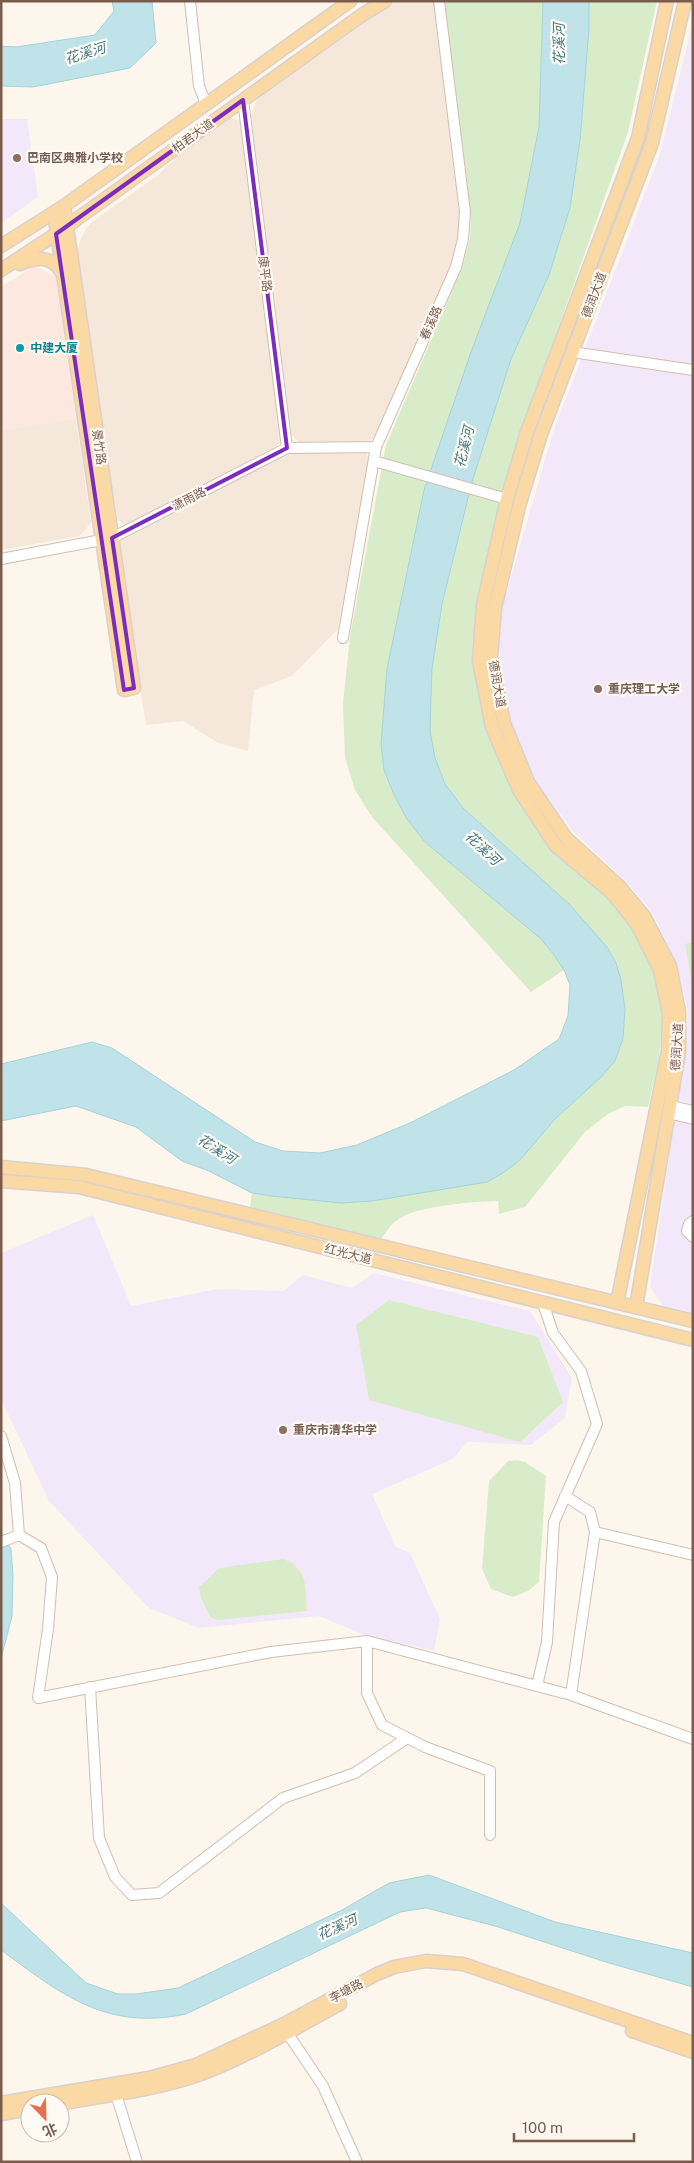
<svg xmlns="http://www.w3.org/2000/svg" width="694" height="2163" font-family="'Public Sans','Noto Sans SC',sans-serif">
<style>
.residential{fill:#f5e8da}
.commercial{fill:#fde8e0}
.education{fill:#f3e8fa}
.green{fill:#d8ecc9}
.water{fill:#bfe3e8;stroke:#a5d3da}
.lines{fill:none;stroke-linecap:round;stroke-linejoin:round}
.minor-casing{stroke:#d1beb0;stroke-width:12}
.major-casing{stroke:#dad1cd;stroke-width:15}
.minor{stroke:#fff;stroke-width:10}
.major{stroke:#fbd9a5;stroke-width:12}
.marked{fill:none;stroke:#7b2cbf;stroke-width:4;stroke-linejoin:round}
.education-dot{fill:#8d6e63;stroke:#fffaf3;stroke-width:2}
.culture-dot{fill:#0f9aa8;stroke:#fffaf3;stroke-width:2}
.labels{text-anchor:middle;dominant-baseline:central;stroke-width:4.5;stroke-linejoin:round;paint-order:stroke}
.street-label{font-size:12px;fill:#7a5c4d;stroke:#fffaf3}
.education-label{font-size:12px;font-weight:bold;fill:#785e54;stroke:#fffaf3;text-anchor:start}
.culture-label{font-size:12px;font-weight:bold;fill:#0d838f;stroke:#fffaf3;text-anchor:start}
.water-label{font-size:14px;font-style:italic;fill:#437c86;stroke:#fffaf3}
</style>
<rect width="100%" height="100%" fill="#fdf6ec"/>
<path class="residential" d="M393 1H435L461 212 459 240 451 267 376 436 369 441 298 442 291 434 251 115 259 95 364 20Z
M231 117 240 121 282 438 276 447 126 526 114 517 77 253 80 241 85 230 93 221 158 175 184 150Z
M76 418 91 523 80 536 1 550V430Z
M366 451 369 460 338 629 292 676 254 690 248 751 218 743 183 721 146 725 117 546 123 536 288 452Z"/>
<path class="commercial" d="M35 266 56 277 76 418 1 430V287Z"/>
<path class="education" d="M693 22V1314L663 1306 650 1287 683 1061 688 1012 677 964 652 912 625 880 573 831 534 779 511 721 498 657 502 608 553 432 660 154Z
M1 119H27L38 197 1 223Z
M93 1215 131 1306 217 1289 283 1291 303 1275 352 1288 374 1273 530 1311 572 1378 565 1418 531 1445 467 1442 453 1459 372 1494 396 1547 410 1553 440 1619 434 1651 364 1635 319 1616 199 1628 149 1608 49 1501 1 1399V1253Z"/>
<path class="green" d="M444 1H543L539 127 520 223 471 352 424 490 387 669 381 744 384 770 394 795 407 819 425 842 541 939 564 970 531 992 372 817 355 790 345 758 343 703 350 637 386 445 462 268 470 239 471 212Z
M589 1H657L628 132 522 430 499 502 478 604 475 662 515 793 609 897 632 928 655 972 663 1014 659 1059 648 1107 625 1106 608 1114 585 1132 525 1207 499 1214 498 1201C474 1202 415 1205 396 1221 390 1225 386 1233 381 1239L250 1207 252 1193 271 1196 343 1203 372 1201 521 1159 555 1119 601 1077 615 1061 623 1038 607 947 569 904 463 808 445 784 435 758 430 731 432 668 442 604 472 482 511 359 549 275 570 208 580 140 589 29Z
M693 942V989L685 944Z
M389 1300 538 1337 563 1402 520 1442 369 1400 356 1325Z
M517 1460 525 1462 546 1476 539 1582 528 1591 513 1597 491 1589 482 1569 489 1481 508 1461Z
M284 1559C309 1570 305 1588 307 1611L218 1620 210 1617 201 1598 199 1587 218 1569 225 1567Z"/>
<path class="water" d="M112 1H152L156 43 130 68 33 87 1 86V46L16 47 95 35 114 11Z
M543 1H589V29L580 140 570 208 549 275 511 359 472 482 442 604 432 668 430 731 435 758 445 784 463 808 569 904 607 947 616 963 621 980 625 1009 623 1038 615 1061 601 1077 555 1119 521 1159 503 1173 487 1182 372 1201 342 1203 271 1196 252 1193 209 1171 182 1161 136 1127 76 1106 1 1121V1064L92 1042 112 1048 255 1142 283 1151 320 1153 357 1145 412 1122 514 1070 559 1039 568 1016 570 985 564 970 553 954 541 939 425 842 407 819 394 795 384 770 381 744 387 669 424 490 471 352 520 223 539 127Z
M1 1532 11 1549 13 1575 12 1616 1 1659Z
M429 1875 555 1922 693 1953V1987L609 1963 495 1926 426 1908 400 1912 186 2014C107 2031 62 1995 1 1950V1903L86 1983 118 1994H136L178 1988 342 1910 389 1883Z"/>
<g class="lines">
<defs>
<path id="minor" d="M190 1 199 86 206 104
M243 100 287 448
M572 352 693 370
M374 461 507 499
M1 559 112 538 287 448 376 447
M343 638 376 447 456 267 463 239 465 212 439 1
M670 1106 693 1111
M668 1113 693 1119
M693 1221 689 1224 687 1231 693 1237
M1 1436 15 1483 19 1535 41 1548 52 1577 48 1629 38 1698 271 1652 367 1641 571 1695 693 1739
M565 1496 590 1512 595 1532
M1 1542 19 1535
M367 1641V1693L382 1725 425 1747 490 1771V1835
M537 1686 547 1642 554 1522 597 1424 581 1371 553 1333 543 1303
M90 1687 99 1838 115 1877 132 1895 159 1893 283 1798 355 1773 407 1738
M571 1695 595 1532 693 1555
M284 2028 323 2086 357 2162
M116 2094 137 2162"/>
<path id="major" d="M54 213 124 690 134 688 64 206
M1 246 64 206 350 1
M20 264C37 257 51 255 62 273
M1 270 56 234 362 15 385 1
M1 1167 86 1175 693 1321
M1 1181 79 1187 693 1340
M617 1303 668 1051 669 1014 660 970 637 924 612 893 556 846 519 790 492 727 479 661 483 605 507 499 527 432 638 138 667 1
M636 1307 679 1052V1012L670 966 644 916 619 886 566 838 528 782 504 723 491 657 495 608 519 506 541 434 652 143 685 1
M632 2031 693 2052
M1 2103 149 2078 196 2065 282 2025 377 1974 394 1967 426 1961 463 1964 693 2043
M60 2104C106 2095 157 2090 201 2074 249 2056 295 2028 340 2004
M1 2114 30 2109"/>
</defs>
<use href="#minor" class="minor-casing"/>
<use href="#major" class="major-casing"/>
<use href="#minor" class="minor"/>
<use href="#major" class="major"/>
</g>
<path class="marked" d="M243 100 287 448 112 538 134 688 124 690 56 234Z"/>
<g class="education-dot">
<circle cx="17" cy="158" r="5"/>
<circle cx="598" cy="689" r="5"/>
<circle cx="283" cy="1430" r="5"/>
</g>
<circle class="culture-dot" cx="20" cy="348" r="5"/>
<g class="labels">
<g class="street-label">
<text transform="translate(193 136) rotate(-36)">柏君大道</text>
<text transform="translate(265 274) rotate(83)">康平路</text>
<text transform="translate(594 295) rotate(-69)">德润大道</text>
<text transform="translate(431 323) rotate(-66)">春溪路</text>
<text transform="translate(99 447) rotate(82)">景竹路</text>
<text transform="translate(189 499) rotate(-27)">潇雨路</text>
<text transform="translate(497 684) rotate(80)">德润大道</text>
<text transform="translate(677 1047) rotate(-86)">德润大道</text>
<text transform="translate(348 1254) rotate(14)">红光大道</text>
<text transform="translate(346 1991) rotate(-28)">李塘路</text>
</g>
<g class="education-label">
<text x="27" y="158">巴南区典雅小学校</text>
<text x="608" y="689">重庆理工大学</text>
<text x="293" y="1430">重庆市清华中学</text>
</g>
<g class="culture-label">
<text x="30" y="348">中建大厦</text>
</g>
<g class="water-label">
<text transform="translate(559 44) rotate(-91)">花溪河</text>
<text transform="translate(85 53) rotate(-17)">花溪河</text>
<text transform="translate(464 447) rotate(-76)">花溪河</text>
<text transform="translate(483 848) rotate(43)">花溪河</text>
<text transform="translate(217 1149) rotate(32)">花溪河</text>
<text transform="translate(337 1927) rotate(-24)">花溪河</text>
</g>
</g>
<rect width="694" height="2163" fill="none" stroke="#7a5c4d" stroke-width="5"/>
<g transform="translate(45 2118) rotate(157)"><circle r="24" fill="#fffaf3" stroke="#cabbb1"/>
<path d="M0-4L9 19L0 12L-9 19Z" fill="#e76f51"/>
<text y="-8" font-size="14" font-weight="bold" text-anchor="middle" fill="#7a5c4d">北</text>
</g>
<path d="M514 2133v8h120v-8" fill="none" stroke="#7a5c4d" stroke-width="2.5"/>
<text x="522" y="2133" font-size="15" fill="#7a5c4d" stroke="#fffaf3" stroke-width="4" paint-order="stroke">100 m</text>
</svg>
